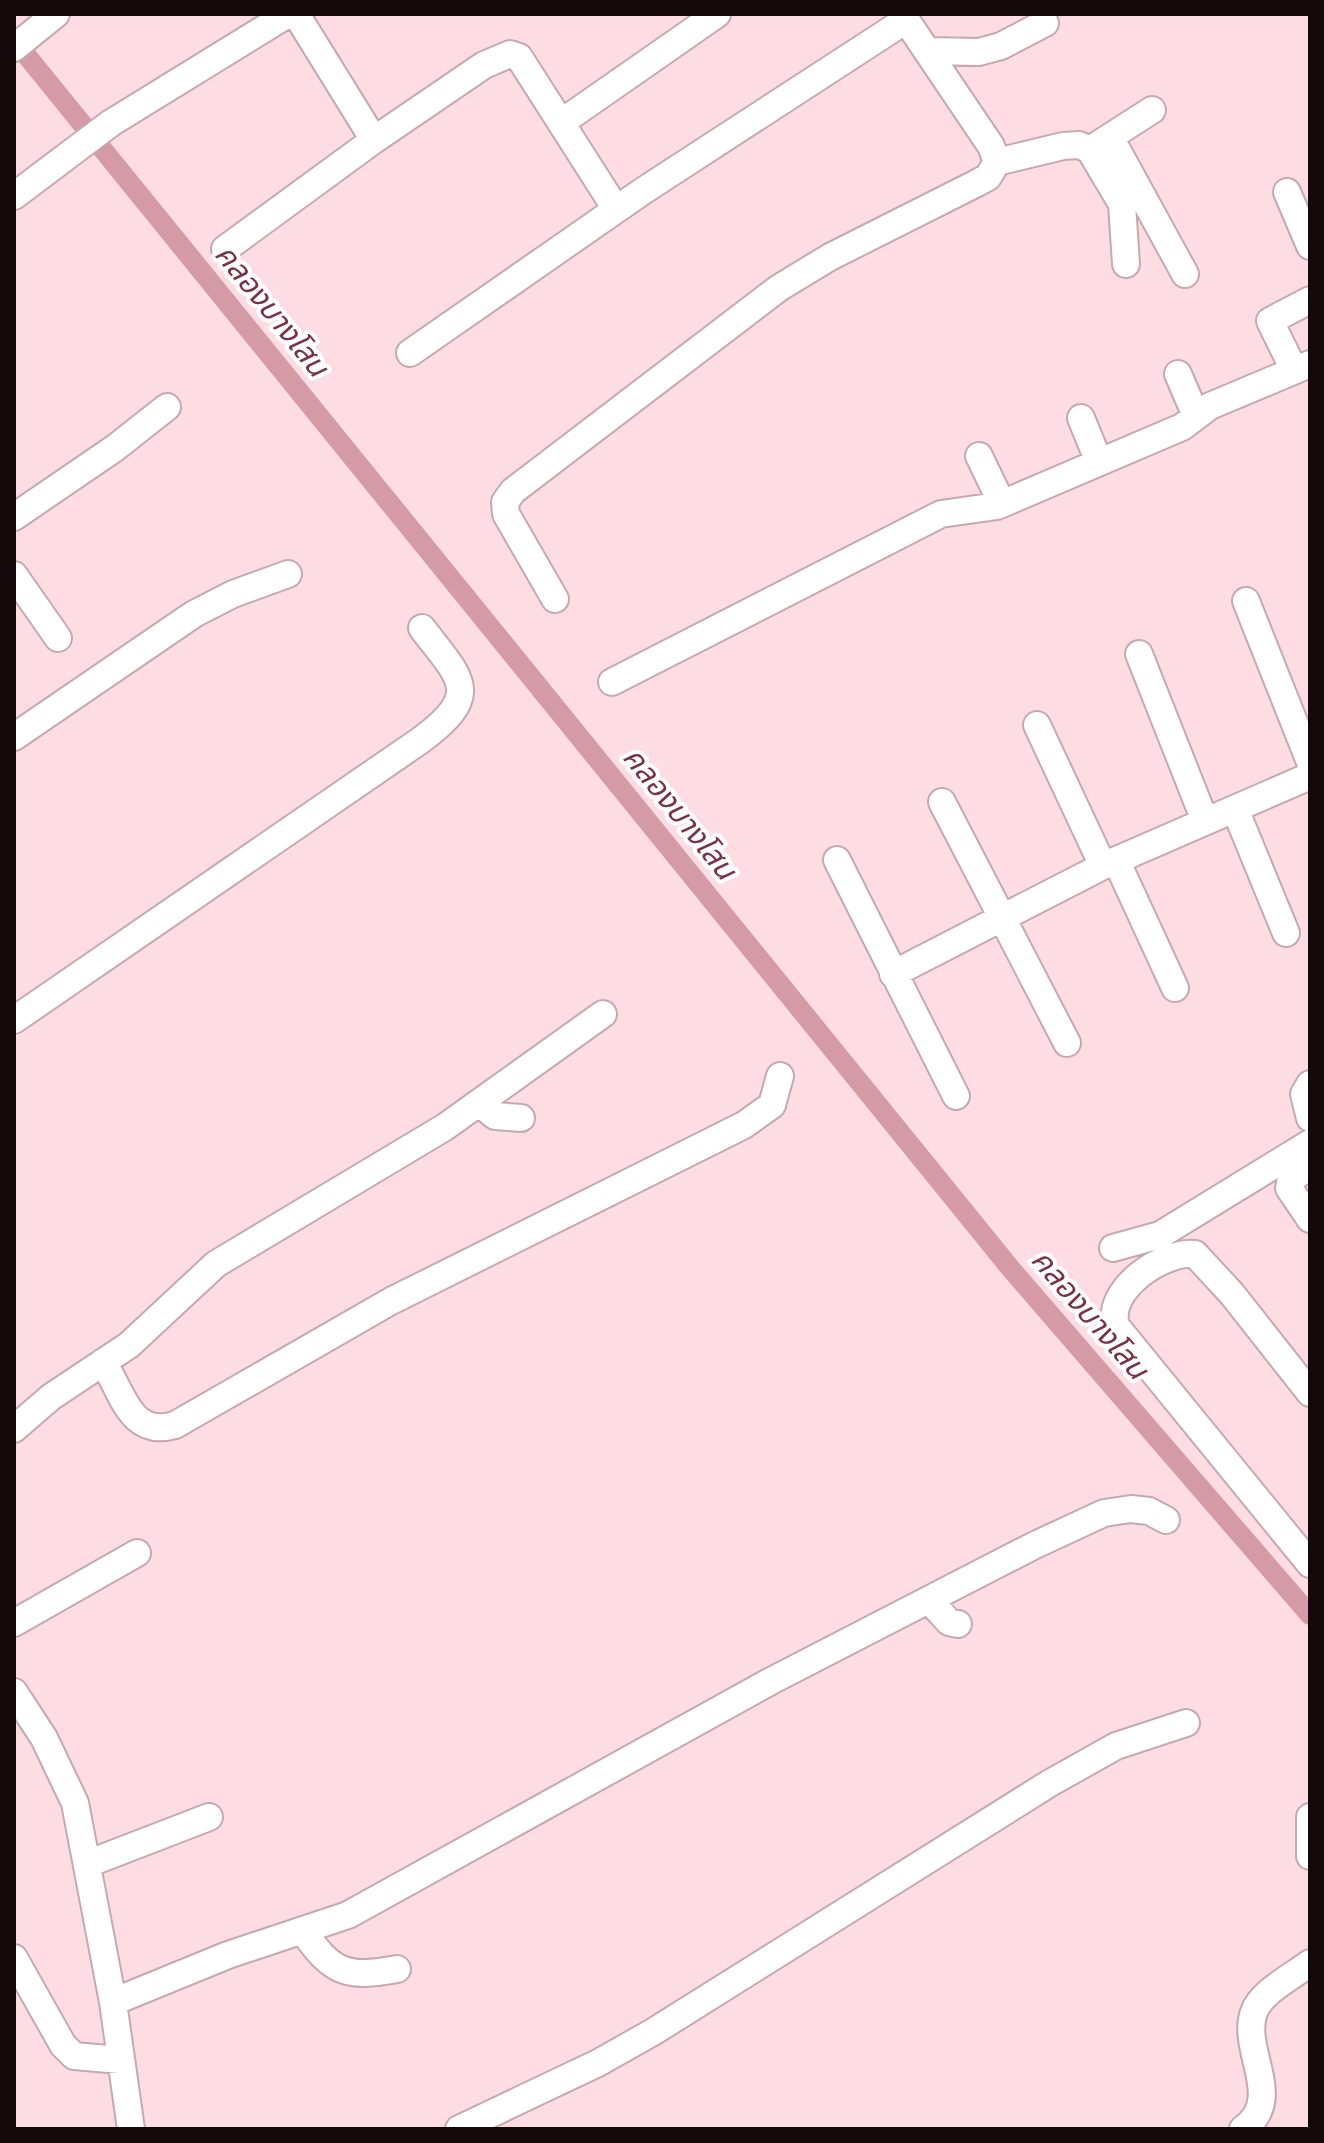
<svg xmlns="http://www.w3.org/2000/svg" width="1324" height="2143" font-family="Arial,'Noto Sans Thai',sans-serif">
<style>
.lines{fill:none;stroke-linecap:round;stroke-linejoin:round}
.canal{stroke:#d49aa5;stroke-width:20}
.minor-casing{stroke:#c6a9ae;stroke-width:30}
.minor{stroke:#fff;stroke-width:26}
.labels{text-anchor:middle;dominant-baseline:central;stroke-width:8;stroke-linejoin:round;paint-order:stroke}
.water-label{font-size:30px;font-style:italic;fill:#793144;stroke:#fff}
</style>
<rect width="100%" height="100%" fill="#fddde3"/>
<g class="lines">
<path class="canal" d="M14 40 1011 1269 1310 1615"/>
<defs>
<path id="minor" d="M14 48 56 14
M927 51 979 52 1001 46 1045 23
M562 122 717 14
M1110 137 1185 274
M374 140 484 65 510 54 519 57 616 209
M1096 146 1152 110
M997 162 1063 146 1079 145 1090 150 1122 204 1126 264
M1287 192 1310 246
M14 196 111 123 288 14
M225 249 374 140 296 14
M410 353 643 191 906 20
M1294 370 1270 321 1310 300
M1178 374 1196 416
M1081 418 1099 462
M979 456 1002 504
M14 517 115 448 167 407
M14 575 58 638
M555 599 506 514 505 502 513 491 779 288 830 257 977 183 988 177 997 162 991 146 902 14
M1246 601 1310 762
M1139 654 1205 821
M612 682 941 514 997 506 1182 427 1210 406 1310 364
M1037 725 1103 866
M14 737 194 614 233 594 288 574
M942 802 1067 1043
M1235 809 1286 933
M837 860 956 1096
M1116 860 1175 988
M893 974 1103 866 1310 776
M14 1020 421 740C483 694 462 680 422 628
M1310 1084 1304 1094 1310 1118
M479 1103 495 1116 521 1118
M1310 1166 1291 1179 1289 1188 1310 1219
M1113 1248 1160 1235 1310 1143
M103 1362C123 1393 130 1438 175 1425L391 1301 744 1125 772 1105 780 1076
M1310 1393 1232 1294 1195 1254C1162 1251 1105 1290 1116 1326L1310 1564
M14 1429 51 1397 129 1345 216 1264 445 1127 603 1014
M929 1600 949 1622 958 1624
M14 1623 137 1553
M14 1692 44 1738 75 1803 113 2002 131 2129
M1310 1817V1856
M87 1864 209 1817
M303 1931C333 1974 347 1978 397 1969
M14 1958 63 2045 74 2056 120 2060
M113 2002 228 1955 348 1915 771 1681 1033 1546 1104 1513 1131 1509 1149 1511 1166 1520
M459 2129 598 2063 653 2032 1050 1783 1116 1746 1186 1723
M1243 2129C1286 2099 1240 2050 1254 2012 1261 1992 1293 1976 1310 1963"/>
</defs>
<use href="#minor" class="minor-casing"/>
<use href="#minor" class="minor"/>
</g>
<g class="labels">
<g class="water-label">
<text transform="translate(272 310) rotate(51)">คลองบางโสน</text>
<text transform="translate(680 813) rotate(51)">คลองบางโสน</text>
<text transform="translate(1090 1314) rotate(49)">คลองบางโสน</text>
</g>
</g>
<rect width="1324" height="2143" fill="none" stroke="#13090b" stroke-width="32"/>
</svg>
